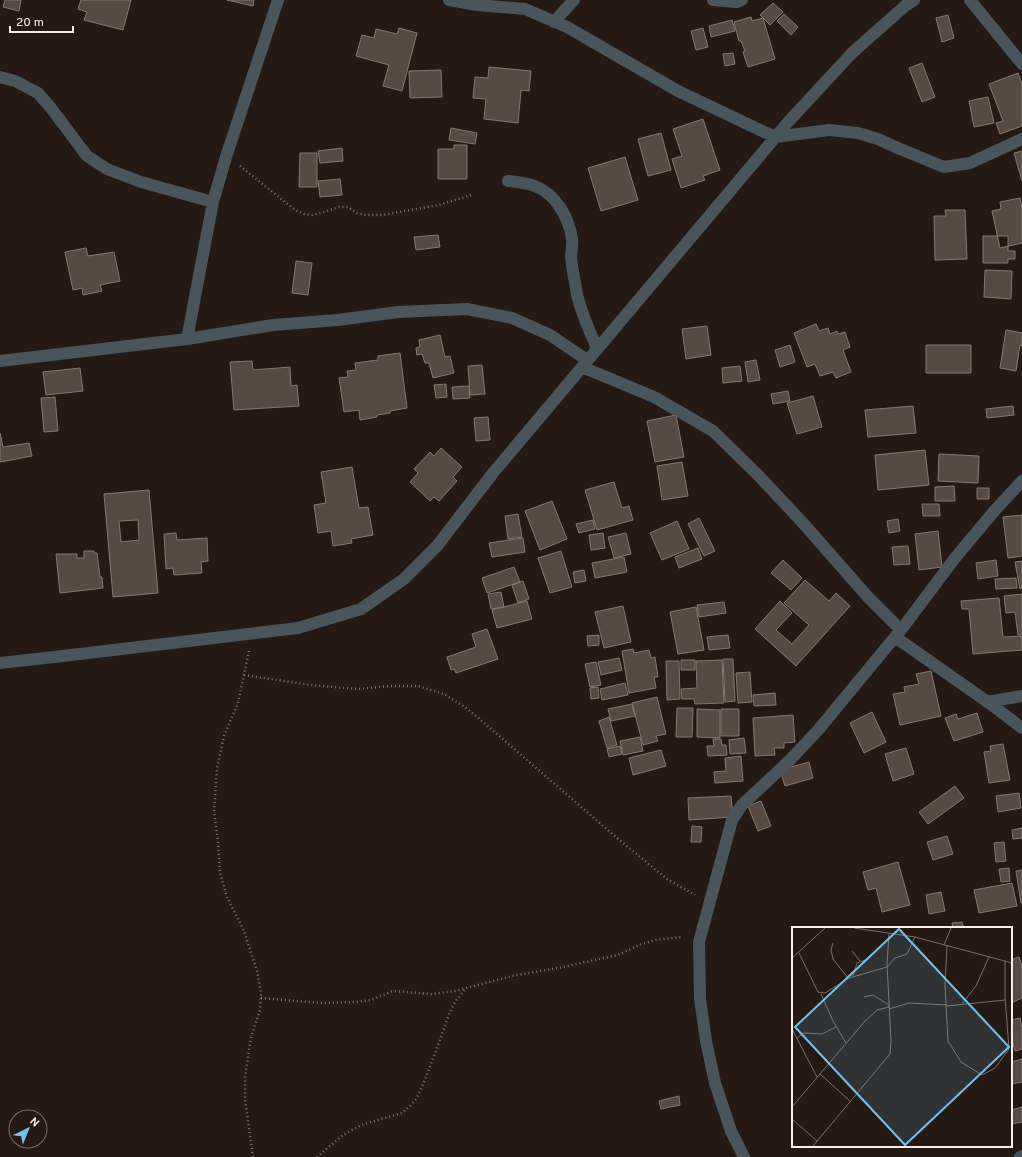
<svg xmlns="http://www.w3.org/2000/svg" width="1022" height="1157" font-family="Overpass,sans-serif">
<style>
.building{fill:#584943;stroke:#877770;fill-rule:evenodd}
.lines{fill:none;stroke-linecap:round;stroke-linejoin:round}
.path{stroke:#807570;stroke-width:2.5;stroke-dasharray:1 3;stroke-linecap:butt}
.minor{stroke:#48555d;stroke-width:12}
.inset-road{fill:none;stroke:#7a6e6a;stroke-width:1}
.view{fill:#6cc3f2;fill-opacity:0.15;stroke:#6cc3f2;stroke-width:2}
.inset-edge{fill:none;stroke:#f8eeea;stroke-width:2}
</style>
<rect width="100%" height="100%" fill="#261914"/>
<path class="building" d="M5 0H21L19 11 3 7Z
M81 0H131L123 30 84 20 87 12 78 9Z
M227 0H254L253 6Z
M773 3 783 12 770 25 760 15Z
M784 14 798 27 791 35 777 21Z
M948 15 954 38 942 42 936 18Z
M751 17 752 21 763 18 775 59 748 67 743 52 745 51 741 41H739L734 22Z
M732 20 735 31 711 37 709 26Z
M399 28 417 33 402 91 383 86 389 65 356 56 362 35 374 38 376 29 397 34Z
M703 28 708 47 696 50 691 31Z
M733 53 735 64 725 66 723 54Z
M922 63 935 97 922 102 909 68Z
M489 67 531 71 529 91 521 90 518 123 484 119 486 99 473 98 475 77 488 78Z
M441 70 442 97 410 98 409 71Z
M1018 73 1022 84V126L1000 134 996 123 1003 121 989 84Z
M988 97 994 123 974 127 969 101Z
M703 119 720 170 703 176 705 180 681 188 672 159 682 156 673 129Z
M451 128 477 133 475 144 449 140Z
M661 133 671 170 648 176 638 139Z
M454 145H467V179H438V149H454Z
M342 148 343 161 320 163 318 151Z
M1022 151V181L1014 153Z
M300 153H317V187H299Z
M625 157 638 200 601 211 588 168Z
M340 179 342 195 320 197 318 181Z
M1020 198 1022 208V243L1000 248 992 211 1001 209 1000 202Z
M945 210H965L967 259 935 260 934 216H946Z
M438 235 440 247 416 250 414 237Z
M983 236H1008V251H1015V259H1008V263H983Z
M86 248 88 256 114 252 120 281 100 285 102 291 83 295 82 288 73 290 65 252Z
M296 261 312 263 308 295 292 293Z
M985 270 1012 271 1011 299 984 297Z
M816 324 819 331 828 328 830 334 837 331 838 334 845 332 850 347 843 350 851 372 836 378 833 372 820 376 815 364 807 367 794 333Z
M707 326 711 355 686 359 682 329Z
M1006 330 1022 333V346L1020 345 1016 371 1000 368Z
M440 335 445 357 450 356 454 373 433 378 429 363H425L422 354 417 355 416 348 420 347 419 340Z
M790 345 795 362 780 367 775 350Z
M926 345H971V373H926Z
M400 353 407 408 390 411V413L377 415V417L360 420 359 410 344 412 339 378 348 377 347 371 356 370 355 363 378 360V356Z
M756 360 760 380 748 382 745 362Z
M252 361 253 370 290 367 291 386 297 385 299 406 234 410 230 362Z
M482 365 485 394 470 395 468 366Z
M740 366 742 381 723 383 722 368Z
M80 368 83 391 46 395 43 372Z
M446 384 447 397 436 398 434 385Z
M469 386 470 398 453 399 452 387Z
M788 391 790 401 773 404 771 394Z
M813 396 822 427 797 434 787 403Z
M55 397 58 431 44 432 41 398Z
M913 406 916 433 868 437 865 410Z
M1013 406 1014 415 987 418 986 409Z
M676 415 684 457 655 462 647 421Z
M488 417 490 440 476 441 474 418Z
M0 433 3 447 29 443 32 456 0 462Z
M441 448 462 467 453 477 457 481 439 501 434 497 430 501 410 482 418 473 414 469 430 452 434 456Z
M925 450 929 485 878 490 875 455Z
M939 454 979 456 978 483 938 481Z
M682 462 688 496 662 500 657 466Z
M352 467 359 508 368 507 373 535 351 539 352 543 333 546 331 531 318 533 314 505 326 503 321 472Z
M614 482 622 508 629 506 633 520 597 530 585 490Z
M954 486 955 501H935V487Z
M977 488H989V499H977Z
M149 490 158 593 113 597 104 494ZM138 520 139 540 121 542 119 521Z
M552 501 567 539 540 550 525 511Z
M922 504H939L940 516H923Z
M518 514 522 537 508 539 505 516Z
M1022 515V556L1008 558 1003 517Z
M699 518 715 551 704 556 688 524Z
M898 519 900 531 889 533 887 521Z
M593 520 595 529 579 533 576 524Z
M677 521 689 549 662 560 650 533Z
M938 531 942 567 919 570 915 534Z
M176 533 177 540 207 538 208 561 201 562 202 573 174 575 173 568 166 569 164 534Z
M603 533 605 548 591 550 589 535Z
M626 533 631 554 614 558 608 537Z
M523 538 525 552 492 557 489 543Z
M908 546 910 564 894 565 892 547Z
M698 548 702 559 679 568 675 557Z
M84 551H94V553H97L100 577H102L103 588 60 593 56 554H77V558H84Z
M561 551 572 587 550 593 538 558Z
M624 557 627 572 595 578 592 563Z
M783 560 802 578 791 590 771 573Z
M996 560 998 576 978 579 976 563Z
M1022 561V588L1020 589 1015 562Z
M514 567 520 582 487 593 482 578Z
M584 570 586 581 575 583 573 572Z
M1016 578 1017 588 996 589 995 579Z
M805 580 829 601 836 593 850 606 796 666 755 629 780 601 792 613 776 630 792 644 809 625 784 603Z
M523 581 529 599 518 603 512 585Z
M501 592 504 607 491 609 488 594Z
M1022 594V634L1018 635 1015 612 1006 613 1004 596Z
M999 598 1003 637 1022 636V650L973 654 969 609H962L961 601Z
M527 601 532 619 497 628 492 610Z
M724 602 726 613 699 617 697 605Z
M623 606 631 642 604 648 595 612Z
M696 607 704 650 678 654 670 612Z
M487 629 498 659 456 673 454 669 451 670 447 657 476 647 472 634Z
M599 635V645L588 646 587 636Z
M728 635 730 648 709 650 707 637Z
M633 649 634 653 649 650 651 658 655 657 658 677H654L656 688 629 693 622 651Z
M619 658 622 670 601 675 598 662Z
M723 659H733L735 701 725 702Z
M681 660H695V670H681Z
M722 660 724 703 695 704 694 699H682L681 689 697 688 696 661Z
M666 661H679L680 699 667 700Z
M596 662 601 685 590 687 585 664Z
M931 671 941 716 900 725 893 694 905 692 904 687 919 684 916 674Z
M750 672 752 702 738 703 736 673Z
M625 683 628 695 602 700 600 689Z
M598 687 599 698 591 699 590 688Z
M775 693 776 705 754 706 753 695Z
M657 697 666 734 656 736 658 741 643 745 632 703Z
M632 704 635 716 611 721 608 709Z
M677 708H693L692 737H676Z
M697 709 720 710V738L697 737Z
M721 709H739V736H721Z
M872 712 886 742 864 753 850 723Z
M977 713 983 732 954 741 945 718 956 714 958 719Z
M793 715 795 742 784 743V748H774L775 755 755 756 753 718Z
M609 717 617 745 607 748 599 721Z
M640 737 643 751 623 755 620 741Z
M744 738 746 753 730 754 729 740Z
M713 739H721L722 745H726L727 755 708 756 707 746H714Z
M1003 744 1010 780 989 783 984 752 991 751 990 746Z
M620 746 622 754 609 757 607 749Z
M906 748 914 774 893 781 885 754Z
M661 750 666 766 633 775 629 758Z
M741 756 743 781 715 783 714 772 726 771 725 758Z
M809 762 813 778 785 786 780 770Z
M955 786 964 798 928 824 919 812Z
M1019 793 1021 808 998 812 996 796Z
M731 796 733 817 689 820 688 798Z
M761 801 771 826 758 831 748 806Z
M692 826 702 827 701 842H691Z
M1022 828V838L1013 839 1012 830Z
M947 836 953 854 933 860 927 842Z
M1004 842 1006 861 996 862 994 843Z
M898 862 910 905 882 912 876 888 868 890 863 872Z
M1009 868 1010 881 1001 882 999 869Z
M1022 870V903H1021L1016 871Z
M1012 883 1017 906 979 913 974 890Z
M941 892 945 911 929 914 926 895Z
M962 922 964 928H953L952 923Z
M1019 957 1022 966V998L1011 1003V960Z
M1020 1018 1022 1028V1049L1015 1051 1011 1036V1020Z
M1022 1059V1082L1011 1084V1062Z
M679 1096 680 1105 661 1109 659 1101Z
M1022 1107V1122L1011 1124V1110Z"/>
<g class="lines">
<path class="path" d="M240 166 295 210 304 214 312 215 324 212 339 207H348L357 213 365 215H382L439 205 471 195
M249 651 238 703 224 736 217 768 214 812 218 841 220 873 227 897 244 931 257 971 261 993 260 1010 251 1037 245 1077V1099L253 1157
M244 675 311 685 358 689 390 686H418L444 694 465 707 482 721 617 838 667 879 695 895
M261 998 321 1003 356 1002 371 1000 393 991 431 994 455 991 512 976 563 967 618 955 639 945 655 940 683 937
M317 1157 343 1135 361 1125 402 1113 410 1106 416 1099 422 1087 436 1051 449 1014 455 1002 466 988"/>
<path class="minor" d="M449 0 477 5 525 9 567 27 678 91 775 137 829 130 858 133 878 139 900 149 944 167 970 163 1022 139
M713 0 737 2 742 0
M970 0 1022 64
M554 22 574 0
M0 77 15 81 38 93 51 108 87 156 107 169 141 182 213 202
M508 181C517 182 526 183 535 186 556 194 569 218 572 239 573 245 571 251 571 257 572 269 575 282 577 294 581 313 589 330 597 348
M187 339 213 202 226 157 278 0
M0 361 187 339 273 325 338 320 398 312 467 309 512 318 550 335 587 360
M582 367 654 397 713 431 758 475 802 522 868 597 901 630
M895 637 992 705 1022 728
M0 663 80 654 298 628 361 609 404 579 437 546 493 473 789 121 853 52 905 6 914 0
M987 702 1022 696
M744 1157 731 1131 715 1083 706 1041 700 999 699 942 732 820 742 805 789 761 819 729 904 626 955 558 996 509 1022 481
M1020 1157 1022 1156"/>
</g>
<g transform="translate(792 927)">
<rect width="220" height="220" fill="#261914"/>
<path class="inset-road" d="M62 1 123 10 220 36M41 16 39 23 41 32 56 51M152 18 159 1M155 19 153 57 156 114 169 135 190 148 203 141 217 122 213 70V34M60 24 68 34M7 26 26 65 33 66 57 51 95 40 103 31 115 27 123 10M0 31 33 1M61 49 65 36 76 32 80 27M29 67 41 94 54 116M72 70 81 68 97 78M170 77 184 59 197 30M155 79 213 73M97 82 117 76 155 78M0 102 25 150M5 111 12 106 30 107 44 100M28 147 59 175M0 180 73 94 85 83 97 80M0 192 25 214M21 219 98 127 99 114 95 37 97 7"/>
<path class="view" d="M107 2 217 120 113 218 3 100Z"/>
<rect width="220" height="220" class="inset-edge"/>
</g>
<g transform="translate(28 1129) rotate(43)"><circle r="19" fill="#261914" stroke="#7a6e6a"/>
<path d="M0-3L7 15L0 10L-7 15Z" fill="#6cc3f2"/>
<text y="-6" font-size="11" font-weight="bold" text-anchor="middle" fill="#f8eeea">N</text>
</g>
<path d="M10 26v6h63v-6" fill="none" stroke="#f8eeea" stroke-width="2"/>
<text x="16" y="26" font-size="12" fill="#f8eeea" stroke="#261914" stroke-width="3" paint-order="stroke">20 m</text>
</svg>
